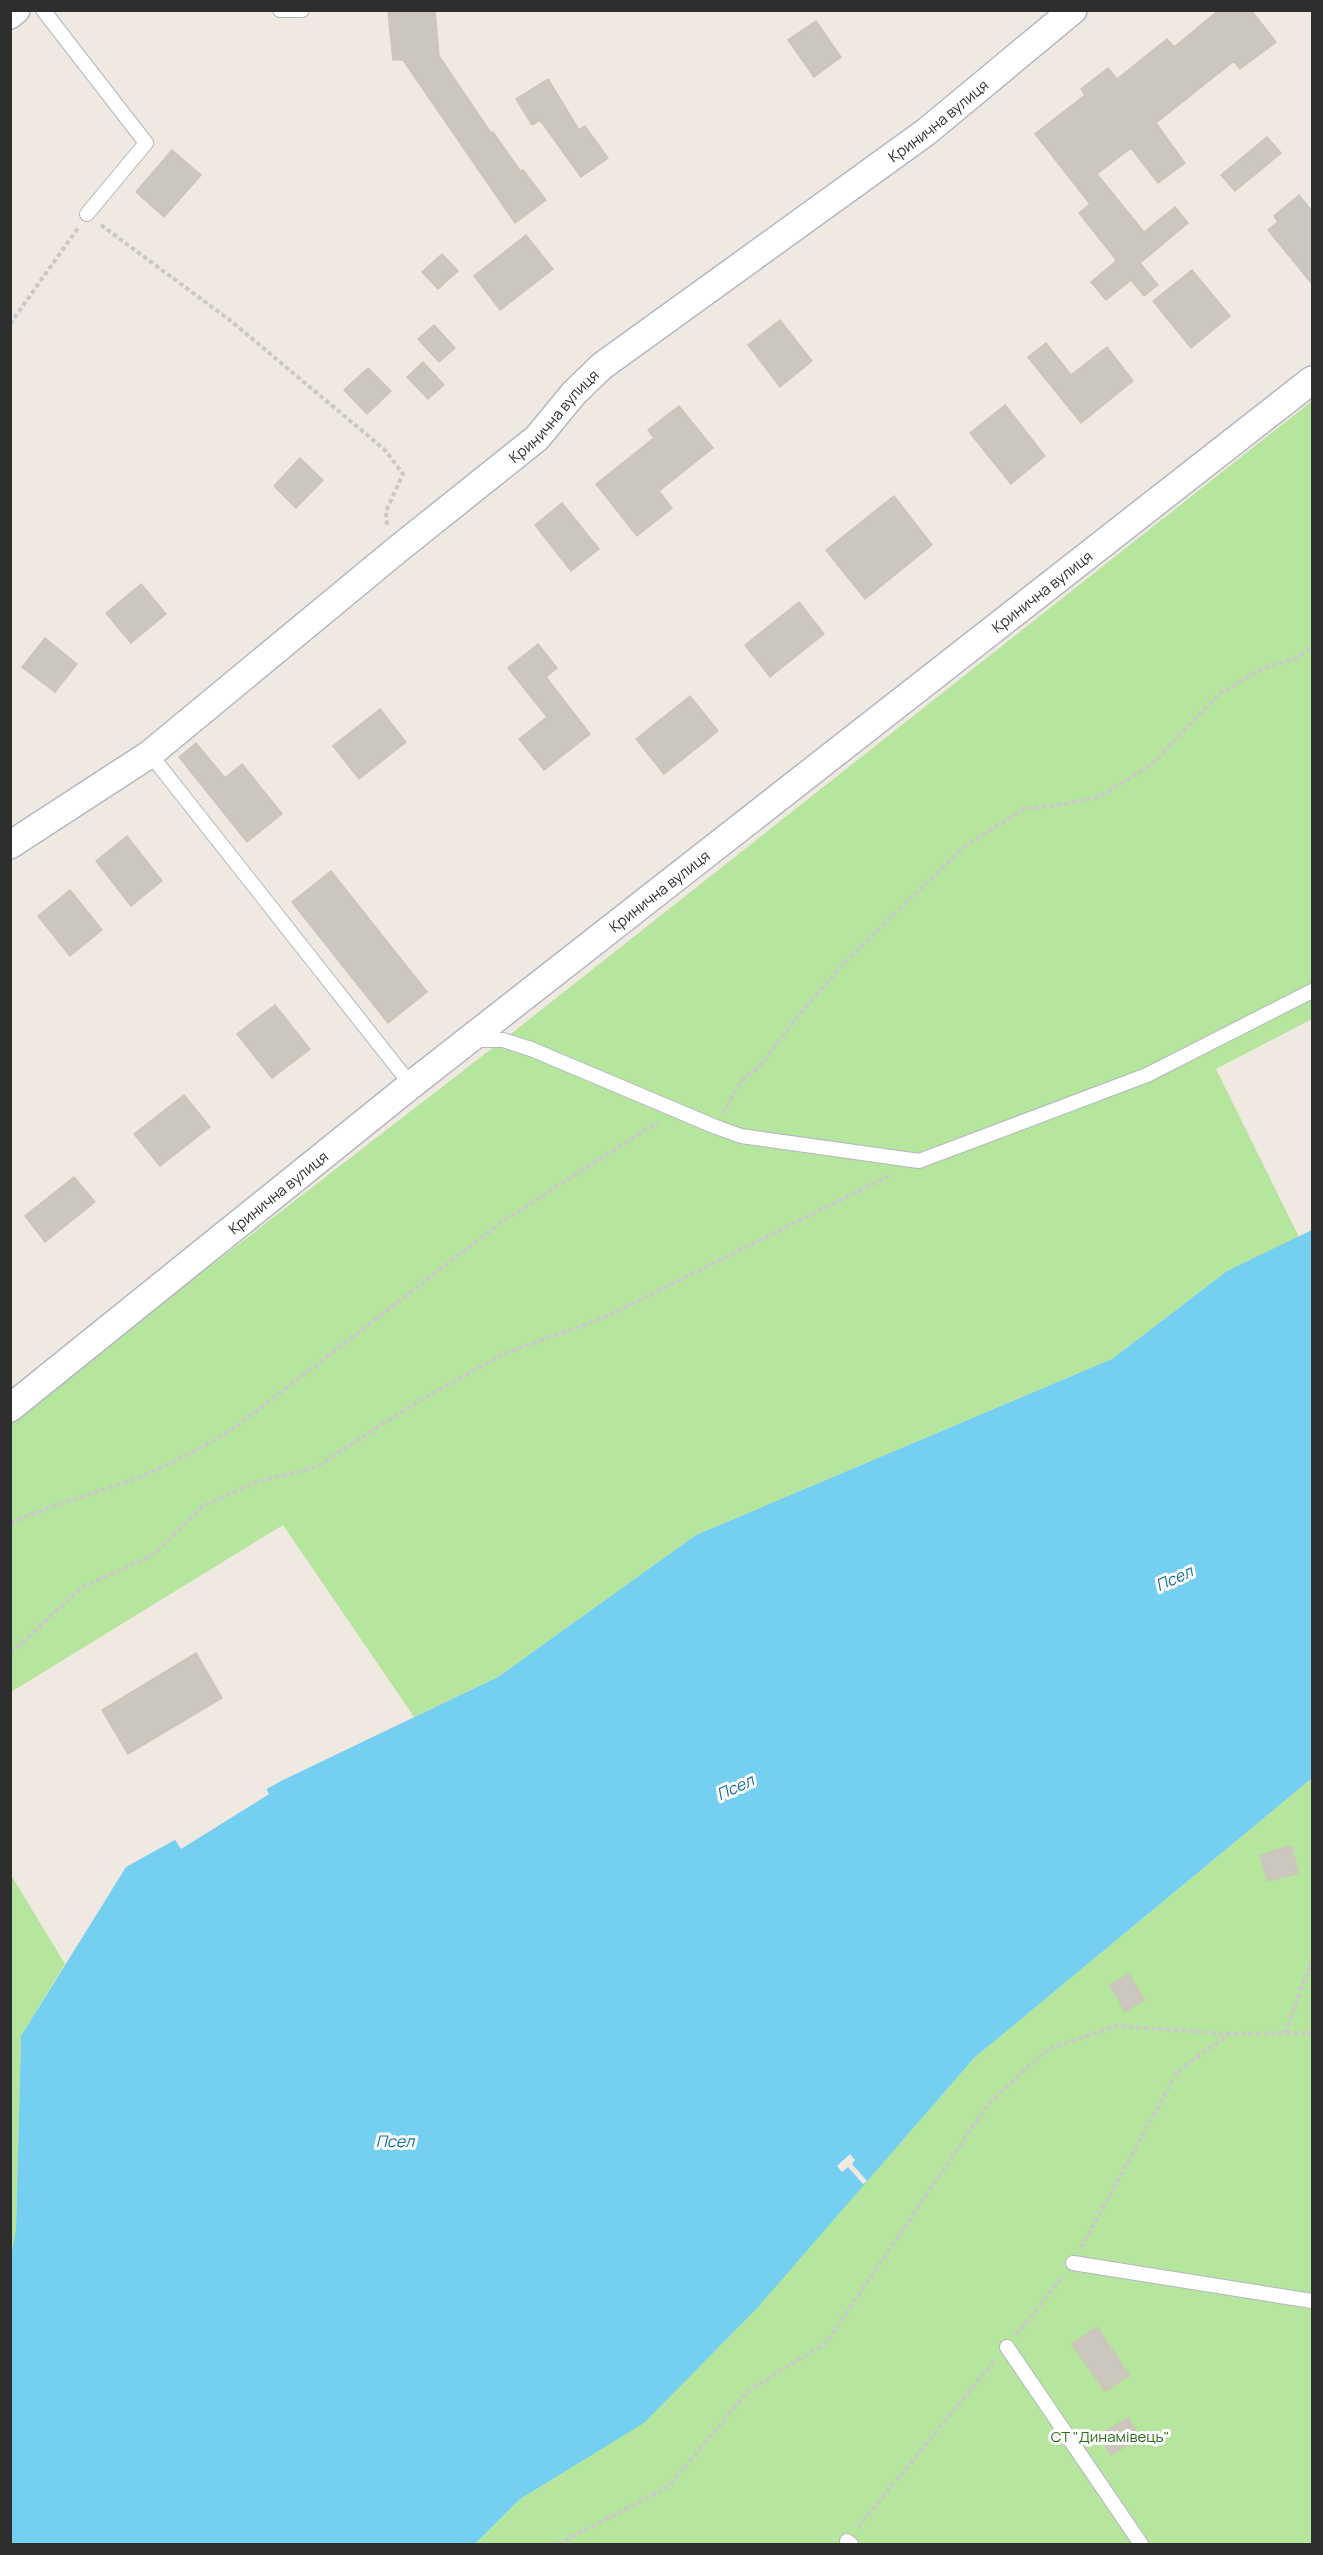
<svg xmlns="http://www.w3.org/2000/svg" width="1323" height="2555" font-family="Manrope,sans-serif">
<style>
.green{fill:#b6e59e}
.water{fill:#75cff0}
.pier{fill:#efe9e1}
.building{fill:#cbc7bf;stroke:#cbc5ba;stroke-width:1.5}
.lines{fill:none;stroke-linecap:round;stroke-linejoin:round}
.lane-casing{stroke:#b4b7c1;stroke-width:16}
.street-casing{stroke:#b4b7c1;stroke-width:30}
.path{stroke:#c9c9c9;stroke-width:4;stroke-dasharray:4.5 3;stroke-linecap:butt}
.lane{stroke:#fff;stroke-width:14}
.street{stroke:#fff;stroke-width:27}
.labels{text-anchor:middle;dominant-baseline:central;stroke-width:6;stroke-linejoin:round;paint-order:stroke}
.street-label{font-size:15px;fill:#2e2e2e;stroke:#fff}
.park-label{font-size:15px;fill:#2c6e1b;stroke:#fff}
.water-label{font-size:16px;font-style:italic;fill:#0d6fa3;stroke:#fff}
</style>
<rect width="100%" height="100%" fill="#efe9e1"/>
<path class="green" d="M1312 401V1019L1216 1069 1299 1237 1227 1271 1112 1359 696 1535 498 1677 414 1717 283 1525 11 1692V1420L517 1029Z
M1312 1778V2544H475L520 2499 644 2422 867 2181 974 2058Z
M11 1875 65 1964 21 2036 16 2228 11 2264Z"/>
<path class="water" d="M1312 1230V1778L974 2058 758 2307 644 2423 520 2499 475 2544H11L10 2264 16 2228 21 2036 126 1867 283 1780 498 1677 696 1535 1112 1359 1227 1271Z"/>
<path class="pier" d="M265 1786 269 1794 181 1849 173 1837Z
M850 2154 855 2160 852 2164 867 2181 863 2184 848 2167 842 2172 837 2166Z"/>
<path class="building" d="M388 10H435L439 56 491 133 493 132 521 172 523 170 546 200 515 223 403 60H393Z
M1219 10H1251L1276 42 1240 69 1234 61 1156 123 1185 163 1158 183 1131 148 1097 174 1144 232 1175 207 1188 223 1140 263 1158 285 1144 296 1131 280 1106 300 1091 282 1116 261 1114 257 1079 213 1090 204 1035 134 1085 95 1081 89 1108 68 1117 79 1167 39 1174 47Z
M816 21 841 57 814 77 788 40Z
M548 79 579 130 585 126 608 158 581 177 540 120 532 125 516 99Z
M1267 137 1281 153 1235 191 1221 175Z
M172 150 201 175 164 217 136 192Z
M1299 195 1312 211V284L1268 230 1278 222 1274 216Z
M526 235 553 269 500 310 474 276Z
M442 254 458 271 438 289 422 272Z
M1192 270 1230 316 1191 348 1153 301Z
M780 320 812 361 780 387 748 345Z
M434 325 455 348 439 362 418 339Z
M1046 343 1071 375 1107 347 1133 381 1081 423 1028 357Z
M423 362 444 385 428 399 407 377Z
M368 368 391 391 367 414 344 390Z
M1005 405 1045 456 1011 484 970 433Z
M679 406 713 448 659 491 672 508 637 536 596 484 654 438 648 430Z
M300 458 323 480 296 508 274 486Z
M894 496 932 545 865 599 826 550Z
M562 503 599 549 571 571 535 525Z
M141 584 166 614 131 643 106 613Z
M799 602 824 634 770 677 745 645Z
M45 638 77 664 55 692 22 667Z
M538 644 557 668 546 677 590 734 544 770 519 739 547 717 508 668Z
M690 696 718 731 664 774 636 739Z
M380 709 406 742 359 779 333 746Z
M196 743 225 778 242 764 282 814 247 842 179 757Z
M127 836 162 881 131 906 96 861Z
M331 871 427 992 388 1023 292 902Z
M70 890 102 930 70 956 38 916Z
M275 1005 310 1049 272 1078 237 1034Z
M184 1095 210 1127 160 1166 134 1134Z
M74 1177 95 1202 45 1242 25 1216Z
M196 1653 222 1698 128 1754 102 1710Z
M1291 1846 1298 1873 1268 1881 1260 1855Z
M1129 1974 1144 2000 1125 2011 1110 1985Z
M1097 2327 1129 2375 1105 2391 1072 2344Z
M1128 2418 1140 2437 1111 2455 1099 2435Z"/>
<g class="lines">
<defs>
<path id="lane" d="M43 10 146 143 87 214
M280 10H302
M150 754 411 1085
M473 1040H503L531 1049 716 1127 741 1136 919 1161 1147 1075 1312 991
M1073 2263 1312 2301
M1007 2347 1141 2544
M847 2541 851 2544"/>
<g id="street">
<path d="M10 15 16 10"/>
<path id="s1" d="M10 845 150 754 398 549 537 438 574 393 602 366 926 132 1073 10"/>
<path id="s2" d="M10 1408 411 1085 1312 380"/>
</g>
</defs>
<use href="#lane" class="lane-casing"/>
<use href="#street" class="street-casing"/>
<path class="path" d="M101 225 231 321 385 450 403 474 386 511 387 527
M10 324 78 228
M723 1113 741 1081 760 1066 797 1017 846 961 965 846 1024 809 1063 804 1099 797 1151 765 1219 694 1264 668 1296 658 1312 646
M10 1523C49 1506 89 1495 129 1481 165 1468 199 1449 233 1429L503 1221 658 1122
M10 1652 19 1646 81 1588 154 1554 203 1506 257 1482 316 1467 414 1404 503 1354 603 1318 889 1176
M1285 2033 1312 1960
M1081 2248 1177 2072 1229 2034
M1016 2335 1064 2275
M858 2527 996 2359
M558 2544 668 2487 748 2391 826 2343 988 2104 1048 2049 1117 2026 1230 2034 1312 2033"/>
<use href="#lane" class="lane"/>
<use href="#street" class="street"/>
</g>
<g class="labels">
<g class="street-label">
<text stroke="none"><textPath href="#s1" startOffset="1180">Кринична вулиця</textPath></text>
<text stroke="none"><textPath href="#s1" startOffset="694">Кринична вулиця</textPath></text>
<text stroke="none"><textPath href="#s2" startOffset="1316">Кринична вулиця</textPath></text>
<text stroke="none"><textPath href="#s2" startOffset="830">Кринична вулиця</textPath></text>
<text stroke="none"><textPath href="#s2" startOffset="344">Кринична вулиця</textPath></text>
</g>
<g class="park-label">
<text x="1110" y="2436">СТ "Динамівець"</text>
</g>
<g class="water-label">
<text transform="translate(1174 1578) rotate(-25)">Псел</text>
<text transform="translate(735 1787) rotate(-25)">Псел</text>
<text x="395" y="2141">Псел</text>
</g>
</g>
<rect width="1323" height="2555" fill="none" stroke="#2e2e2e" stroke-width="24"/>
</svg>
